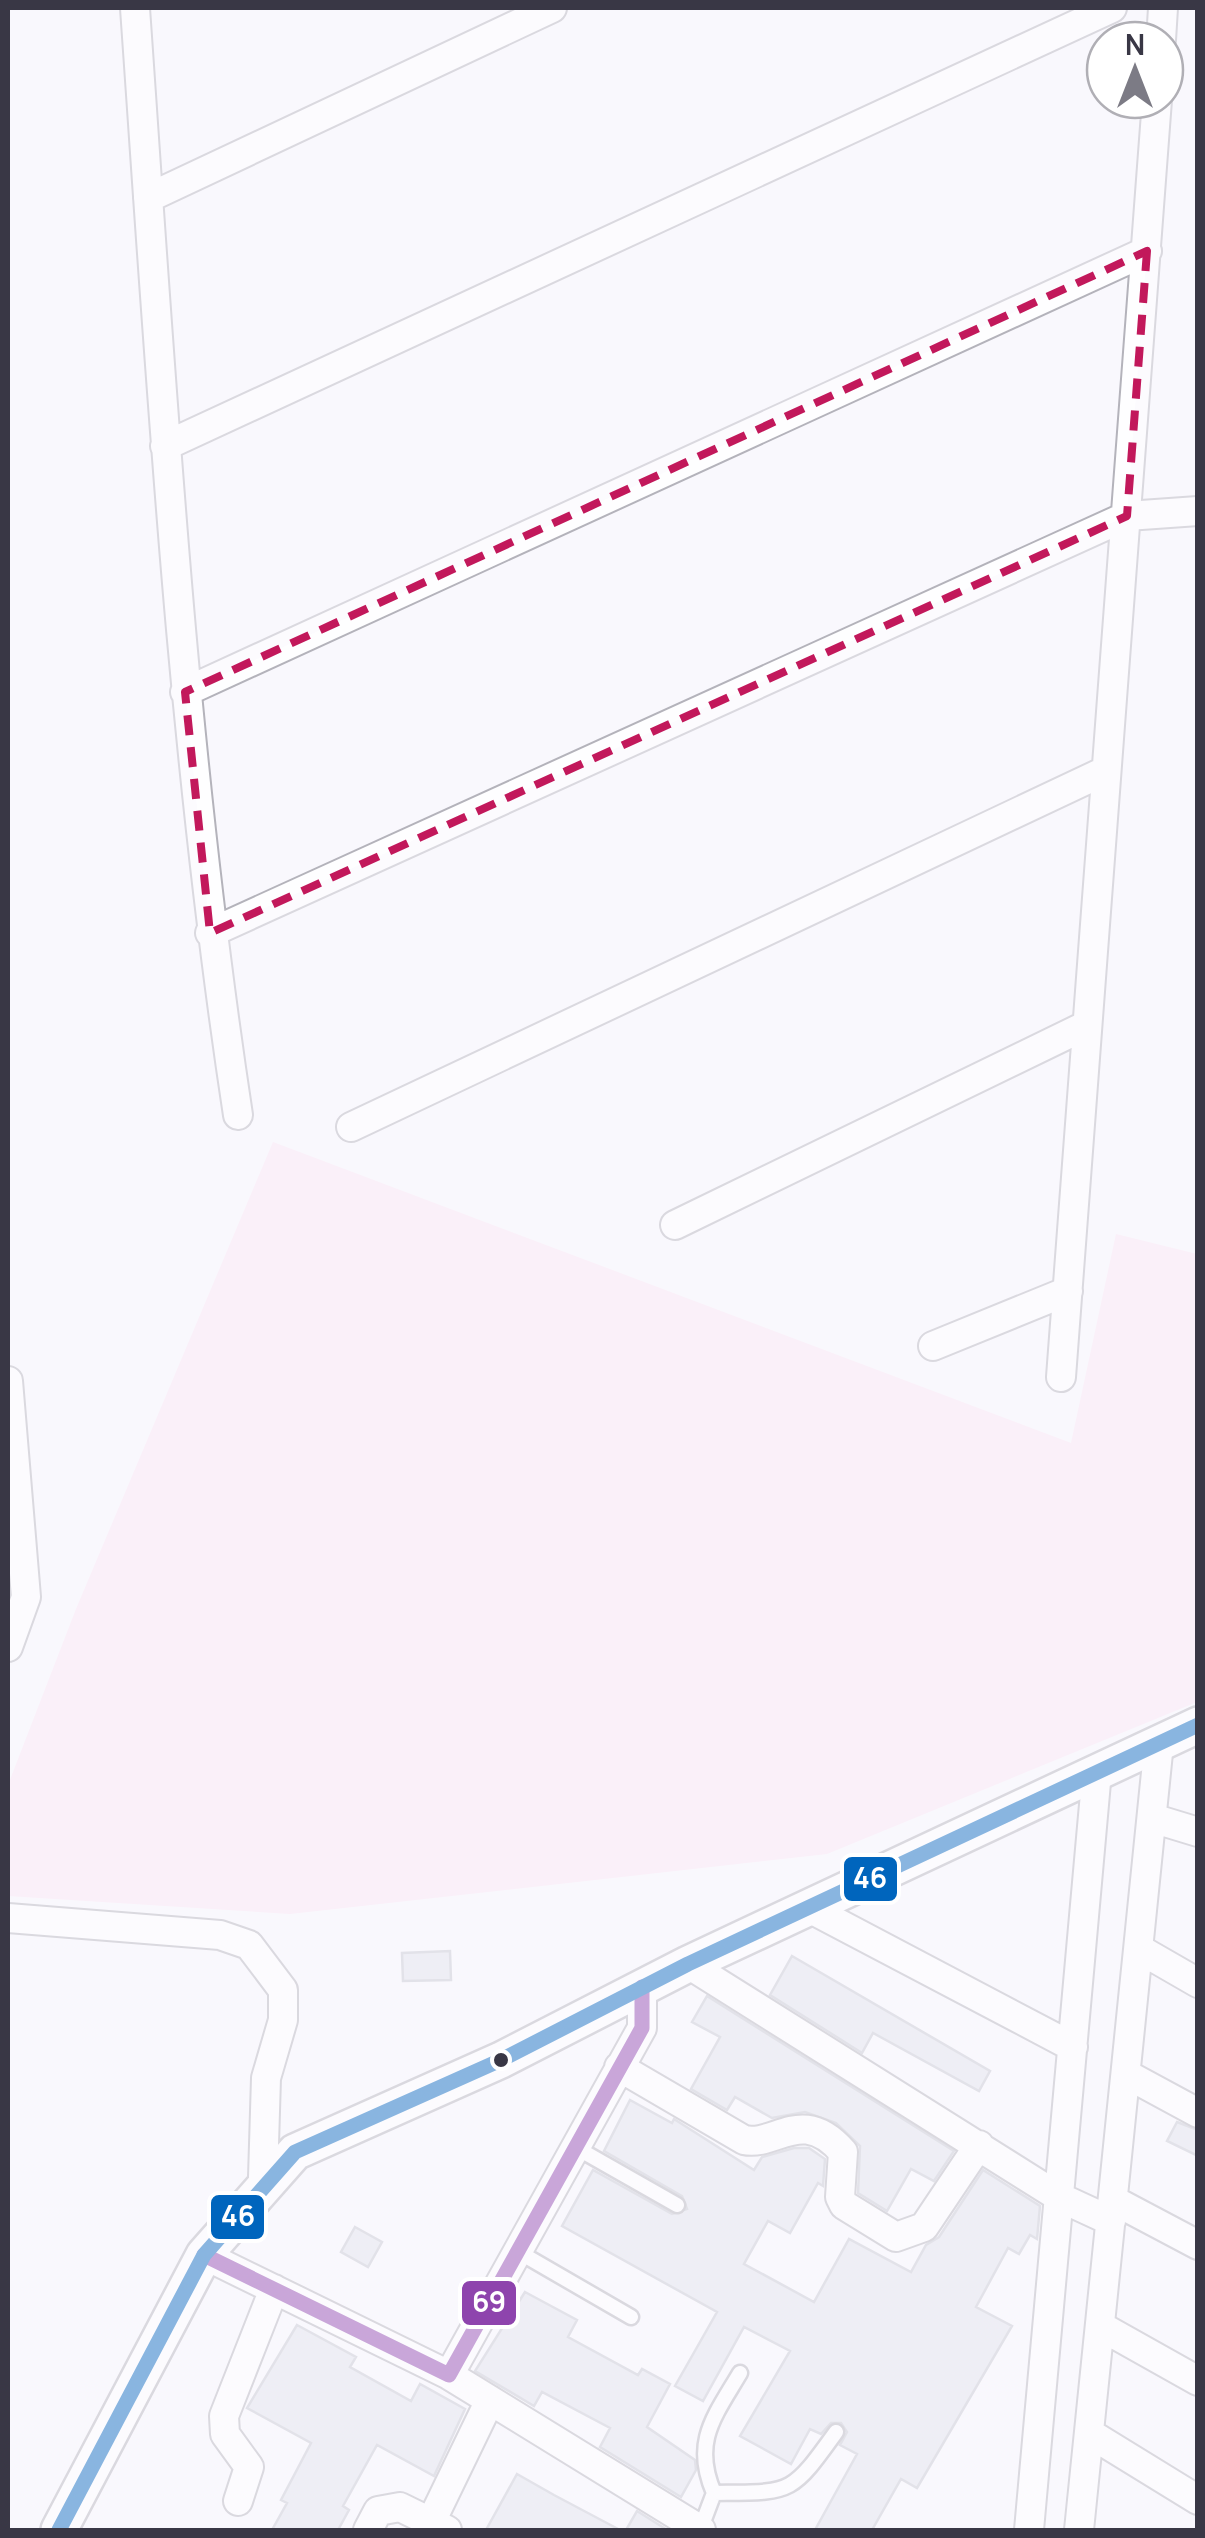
<svg xmlns="http://www.w3.org/2000/svg" width="1205" height="2538" font-family="Manrope,sans-serif">
<style>
.green{fill:#fbe6f3}
.building{fill:#e0e2ea;stroke:#c6c8d0;stroke-width:2.5}
.lines{fill:none;stroke-linecap:round;stroke-linejoin:round}
.service-casing{stroke:#b4b3bb;stroke-width:19}
.minor-casing{stroke:#b4b3bb;stroke-width:32}
.tertiary-casing{stroke:#b4b3bb;stroke-width:40}
.service{stroke:#fefeff;stroke-width:14}
.minor{stroke:#fefeff;stroke-width:28}
.tertiary{stroke:#fefeff;stroke-width:35}
.bus-1-casing{stroke:#fff;stroke-width:22}
.bus-2-casing{stroke:#fff;stroke-width:22}
.bus-1{stroke:#8e44ad;stroke-width:15}
.bus-2{stroke:#0065bd;stroke-width:15}
.marked{fill:none;stroke:#c2185b;stroke-width:8;stroke-dasharray:20 12;stroke-linejoin:round}
.bus-dot{fill:#393745;stroke:#fff;stroke-width:4}
.line-badge{stroke:#fff;stroke-width:4}
.badge-label{font-size:28px;text-anchor:middle;font-weight:bold;fill:#fff}
</style>
<rect width="100%" height="100%" fill="#f9f8fd"/>
<path class="green" d="M273 1142 1071 1443 1116 1234 1197 1254V1702L827 1854 290 1914 8 1896V1785L76 1609Z"/>
<path class="building" d="M450 1951 451 1980 403 1981 402 1953Z
M792 1956 990 2071 979 2091 873 2033 862 2053 770 1995Z
M707 1996 954 2151 934 2181 911 2169 887 2211 858 2193 860 2146 836 2123 805 2112 772 2118 735 2097 727 2110 691 2089 720 2037 692 2022Z
M630 2100 672 2123 674 2119 754 2170 762 2157 794 2148H809L825 2159 823 2186 818 2183 790 2233 768 2221 744 2264 814 2302 849 2239 911 2272 926 2245 939 2237 983 2170 1040 2206 1037 2239 1030 2235 1019 2254 1008 2248 976 2307 1012 2326 917 2488 901 2479 872 2530H815L857 2454 840 2445 847 2432 841 2423H831L821 2434 810 2429 791 2464 740 2436 790 2351 744 2327 703 2401 675 2386 717 2312 562 2226 593 2170 672 2214 687 2209 682 2196 604 2151Z
M1177 2122 1198 2130V2156L1167 2141Z
M355 2227 382 2242 368 2267 341 2252Z
M525 2292 577 2320 568 2337 638 2375 642 2369 670 2384 647 2427 695 2460 696 2470 681 2497 600 2447 610 2428 542 2392 534 2406 475 2371Z
M297 2325 356 2357 350 2367 411 2401 420 2384 465 2409 434 2476 377 2445 343 2506 349 2510 338 2530H272L287 2503 281 2500 311 2443 247 2408Z
M517 2474 554 2495 620 2530H486Z
M637 2511 664 2528 662 2530H626Z"/>
<g class="lines">
<defs>
<path id="service" d="M575 2147 677 2205
M517 2251 631 2317
M714 2493C792 2492 790 2496 836 2432
M700 2530 714 2493C692 2442 714 2417 740 2373"/>
<path id="minor" d="M135 8C161 378 182 748 238 1115
M1161 40 1163 8
M148 198 552 8
M165 446 1112 8
M185 692 1147 251
M210 933 1127 516 1198 511
M351 1127 1105 771
M675 1225 1087 1025
M933 1346 1068 1291
M1061 1377 1157 100
M8 1381 26 1597 8 1647
M1152 1818 1198 1832
M811 1909 1073 2047
M8 1918 220 1935 249 1945 283 1990V2020L266 2078 263 2177
M1139 1949 1198 1983
M688 1964 1059 2197 1111 2221
M619 2067 744 2140C776 2147 802 2105 843 2152L840 2197 844 2205 896 2237 924 2227 979 2145
M1126 2074 1198 2113
M1113 2200 1198 2245
M204 2255 449 2375 642 2028V1987
M1100 2326 1198 2381
M449 2375 701 2530
M1089 2433 1198 2500
M238 2501 249 2467 225 2434 224 2416 274 2289
M431 2522 490 2400
M368 2530 378 2511 400 2507 447 2530
M1029 2530 1097 1771
M1079 2530 1159 1743"/>
<path id="tertiary" d="M59 2530 204 2255 295 2152 501 2060 688 1964 1198 1725"/>
</defs>
<use href="#service" class="service-casing"/>
<use href="#minor" class="minor-casing"/>
<use href="#tertiary" class="tertiary-casing"/>
<use href="#service" class="service"/>
<use href="#minor" class="minor"/>
<use href="#tertiary" class="tertiary"/>
<defs>
<path id="bus-1" d="M204 2255 449 2375 642 2028V1987"/>
<path id="bus-2" d="M59 2530 204 2255 295 2152 501 2060 688 1964 1198 1725"/>
</defs>
<use href="#bus-1" class="bus-1-casing"/>
<use href="#bus-2" class="bus-2-casing"/>
<use href="#bus-1" class="bus-1"/>
<use href="#bus-2" class="bus-2"/>
</g>
<path d="M0 0H1205V2538H0ZM1147 251 1127 516 210 933 185 692Z" fill="#f9f8fd" fill-opacity=".55" fill-rule="evenodd"/>
<path class="marked" d="M1147 251 1127 516 210 933 185 692Z"/>
<circle class="bus-dot" cx="501" cy="2060" r="9"/>
<g class="line-badge">
<rect x="842" y="1855" width="57" height="48" rx="10" fill="#0065bd"/>
<rect x="209" y="2193" width="57" height="48" rx="10" fill="#0065bd"/>
<rect x="460" y="2279" width="58" height="48" rx="10" fill="#8e44ad"/>
</g>
<g class="badge-label">
<text x="870" y="1888">46</text>
<text x="238" y="2226">46</text>
<text x="489" y="2312">69</text>
</g>
<rect width="1205" height="2538" fill="none" stroke="#393745" stroke-width="20"/>
<g transform="translate(1135 70)"><circle r="48" fill="#ffffff" stroke="#b0afb5" stroke-width="2.5"/>
<path d="M0-8L18 38L0 25L-18 38Z" fill="#7c7b85"/>
<text y="-15" font-size="28" font-weight="bold" text-anchor="middle" fill="#393745">N</text>
</g>
</svg>
